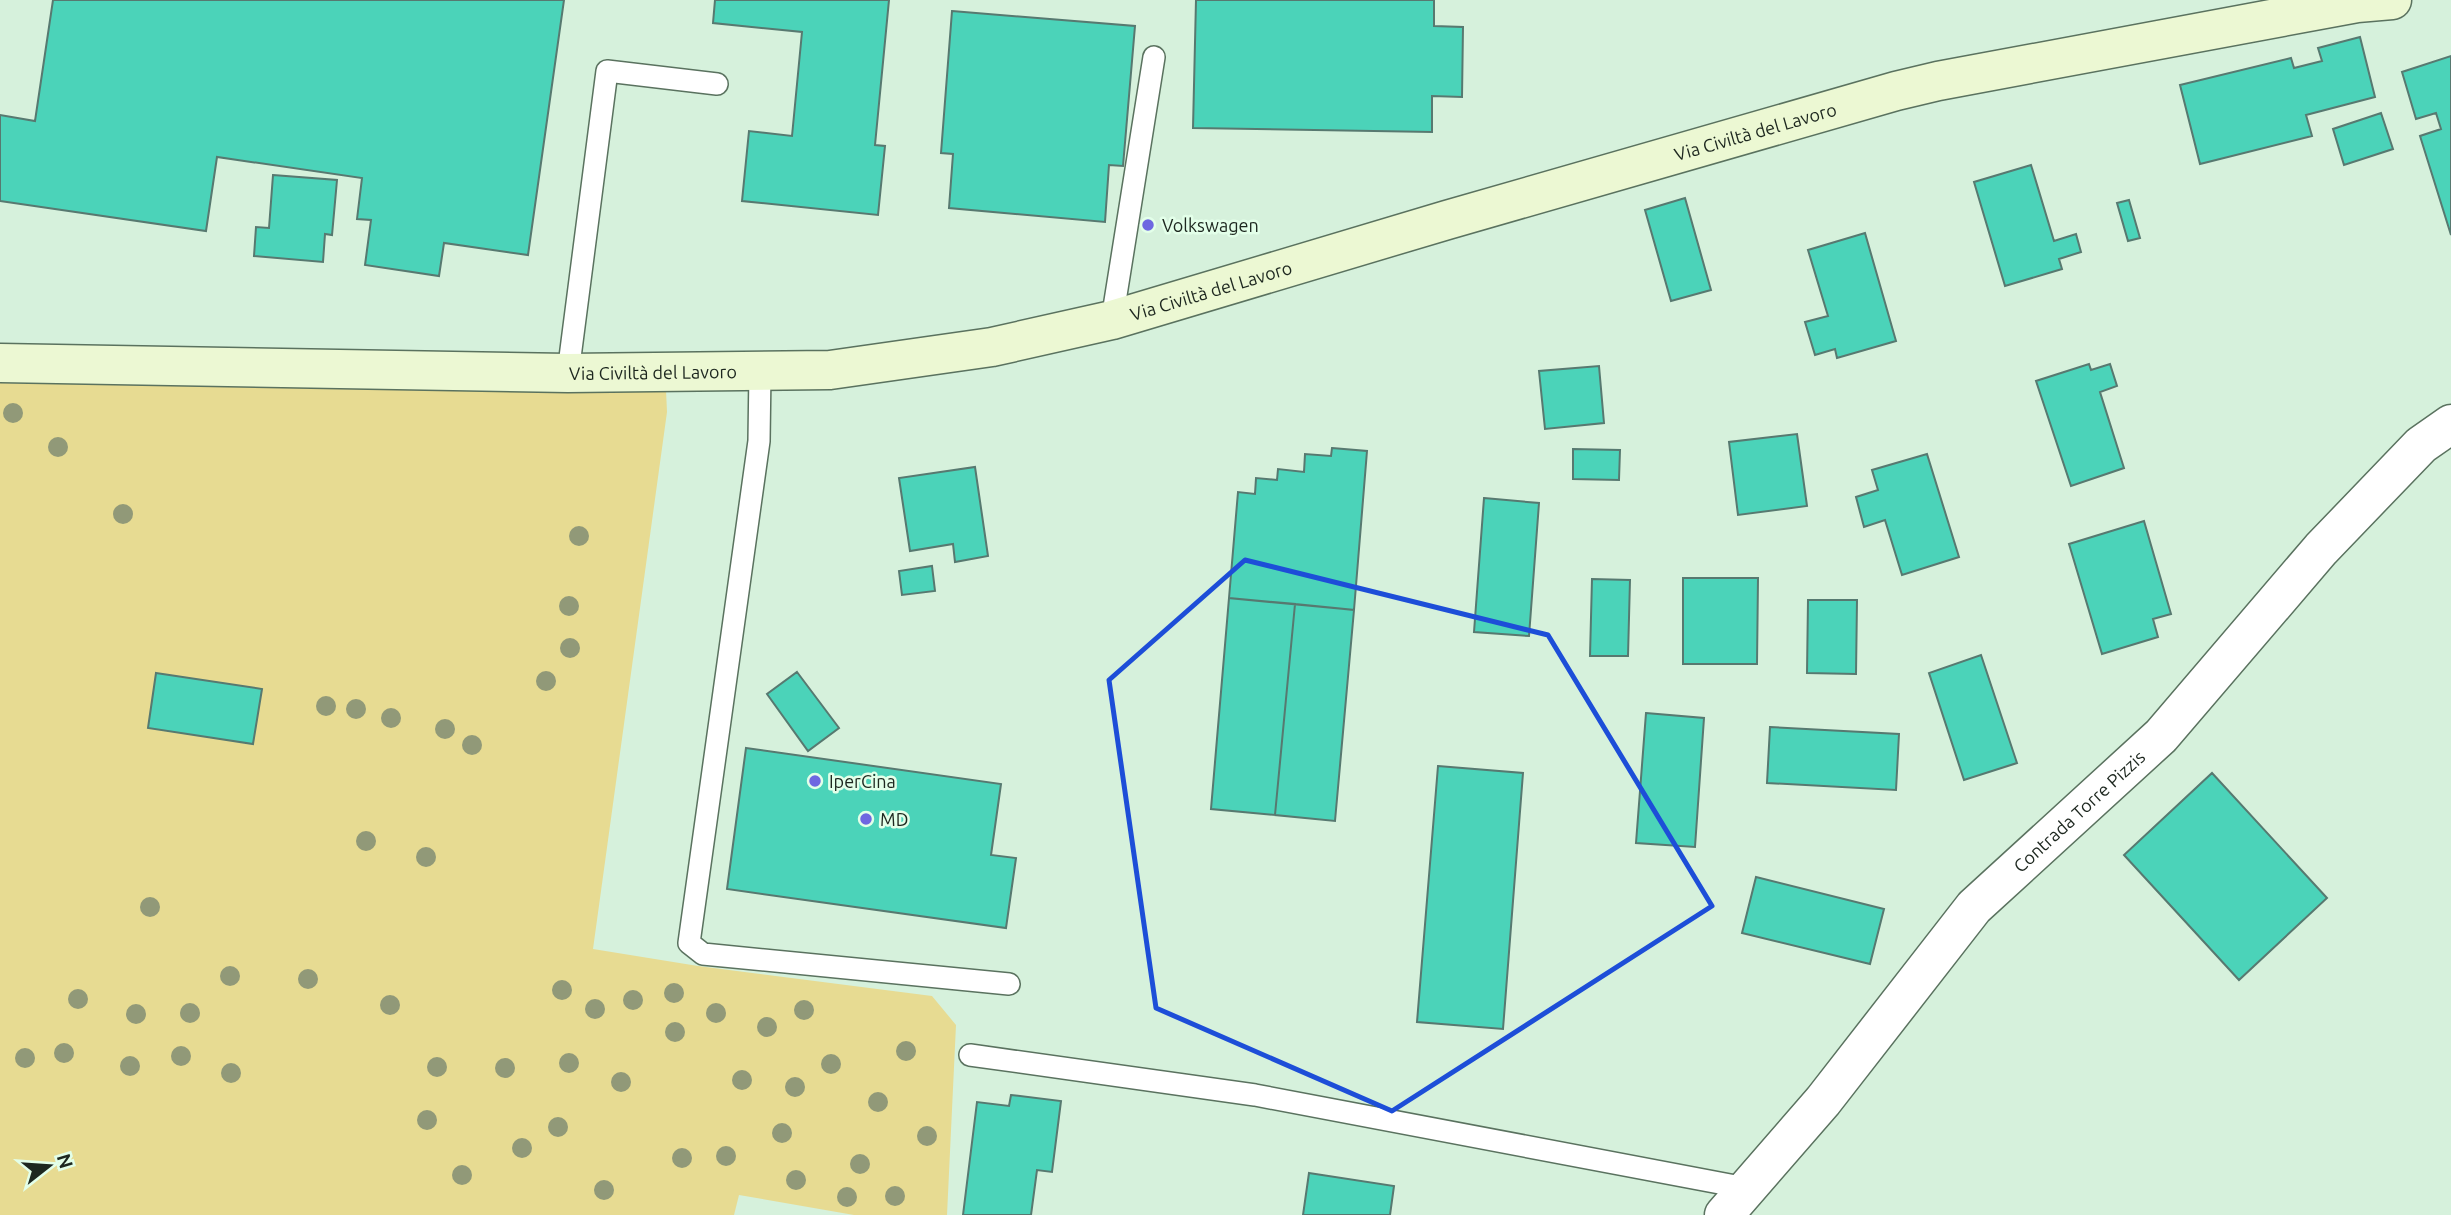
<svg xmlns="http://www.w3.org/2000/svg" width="2451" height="1215" font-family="Ubuntu,sans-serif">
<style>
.green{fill:#e7db92}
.building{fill:#4bd3b9;stroke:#577970;stroke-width:2}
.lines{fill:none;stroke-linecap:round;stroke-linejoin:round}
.lane-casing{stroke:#5a725f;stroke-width:24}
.street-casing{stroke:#5a725f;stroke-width:41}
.secondary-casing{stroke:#5a725f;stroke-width:41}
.lane{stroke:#fff;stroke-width:21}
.street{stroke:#fff;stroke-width:38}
.secondary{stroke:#ecf8d3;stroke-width:38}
.tree{fill:#919978}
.marked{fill:none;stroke:#1d4ed8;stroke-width:5;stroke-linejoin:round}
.poi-dot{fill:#6e67e1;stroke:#e3ffe9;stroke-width:2.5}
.labels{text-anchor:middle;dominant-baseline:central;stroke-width:5;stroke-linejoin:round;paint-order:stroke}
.street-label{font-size:18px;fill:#1d271f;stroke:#e3ffe9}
.poi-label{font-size:18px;fill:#1d271f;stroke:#e3ffe9;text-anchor:start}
</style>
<rect width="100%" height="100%" fill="#d6f1dc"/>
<path class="green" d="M0 383 666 390 667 412 593 949 698 966 932 996 956 1025 947 1215H854L739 1195 734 1215H0Z"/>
<path class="building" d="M53 0H564L528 255 444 243 439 276 365 265 371 220 357 219 362 178 217 157 206 231 0 201V115L35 121Z
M715 0H889L875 145 885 146 878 215 742 201 749 131 792 136 802 32 713 23Z
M1196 0H1434V26L1463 27 1462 97 1432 96V132L1193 128Z
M952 11 1135 26 1123 166 1109 165 1105 222 949 208 953 154 941 153Z
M2360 37 2375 97 2306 115 2312 136 2200 164 2180 85 2291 58 2294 68 2322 61 2318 48Z
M2451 56V235L2420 136 2441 129 2436 113 2416 119 2402 72Z
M2381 113 2393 149 2344 165 2333 129Z
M2031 165 2054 241 2076 234 2081 252 2059 259 2062 269 2005 286 1974 182Z
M273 175 337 180 332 235 325 234 323 262 254 256 256 227 269 228Z
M1685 198 1711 290 1671 301 1645 210Z
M2129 200 2140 238 2128 241 2117 203Z
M1865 233 1896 341 1837 358 1835 349 1815 355 1805 322 1828 316 1808 250Z
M2089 364 2091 370 2110 364 2117 386 2100 392 2124 468 2071 486 2036 381Z
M1599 366 1604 423 1545 429 1539 371Z
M1797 434 1807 506 1738 515 1729 442Z
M1332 448 1367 451 1354 610 1229 598 1238 492 1255 494 1256 478 1277 480 1278 469 1304 472 1305 454 1331 456Z
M1573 449 1620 450 1619 480 1573 479Z
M1927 454 1959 557 1902 575 1885 520 1864 527 1856 497 1878 490 1872 470Z
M975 467 988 556 955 562 953 544 910 551 899 478Z
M1484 498 1539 503 1529 636 1474 632Z
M2144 521 2171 614 2153 619 2158 637 2102 654 2069 544Z
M932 566 935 591 902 595 899 571Z
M1683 578H1758L1757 664H1683Z
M1592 579 1630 580 1628 656H1590Z
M1229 598 1295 604 1275 815 1211 809Z
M1808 600H1857L1856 674 1807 673Z
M1295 604 1354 610 1335 821 1275 815Z
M1981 655 2017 763 1964 780 1929 673Z
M797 672 839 728 808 751 767 694Z
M156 673 262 689 253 744 148 728Z
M1646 713 1704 718 1695 847 1636 843Z
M1770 727 1899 734 1896 790 1767 783Z
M746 748 1001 784 991 855 1016 858 1006 928 727 889Z
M1438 766 1523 773 1503 1029 1417 1022Z
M2212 773 2327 898 2239 980 2124 855Z
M1756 877 1884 909 1870 964 1742 933Z
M1011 1095 1061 1101 1052 1172 1037 1170 1031 1215H963L977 1102 1009 1106Z
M1309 1173 1394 1186 1390 1215H1303Z"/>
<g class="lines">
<defs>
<path id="lane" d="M1112 320 1154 57
M760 371 759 441 689 943 703 954 1009 984
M568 373 607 71 717 84
M970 1055 1255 1095 1746 1188"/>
<g id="street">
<path id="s1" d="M1724 1215 1823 1101 1974 907 2161 736 2321 549 2421 445 2451 424"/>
</g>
<g id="secondary">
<path id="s2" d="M0 363 568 373 830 370 992 347 1112 320 1447 220 1896 91 1938 81 2357 3 2392 0"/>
</g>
</defs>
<use href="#lane" class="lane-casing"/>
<use href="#street" class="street-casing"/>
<use href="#secondary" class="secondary-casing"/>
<use href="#lane" class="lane"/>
<use href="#street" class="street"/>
<use href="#secondary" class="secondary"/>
</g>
<g class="tree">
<circle cx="13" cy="413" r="10"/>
<circle cx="58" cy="447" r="10"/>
<circle cx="123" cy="514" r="10"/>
<circle cx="579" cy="536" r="10"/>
<circle cx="569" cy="606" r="10"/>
<circle cx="570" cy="648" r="10"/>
<circle cx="546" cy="681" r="10"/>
<circle cx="326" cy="706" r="10"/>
<circle cx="356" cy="709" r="10"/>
<circle cx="391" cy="718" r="10"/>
<circle cx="445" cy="729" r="10"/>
<circle cx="472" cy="745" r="10"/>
<circle cx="366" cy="841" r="10"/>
<circle cx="426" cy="857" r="10"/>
<circle cx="150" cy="907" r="10"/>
<circle cx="230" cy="976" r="10"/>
<circle cx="308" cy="979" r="10"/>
<circle cx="562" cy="990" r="10"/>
<circle cx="674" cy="993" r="10"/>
<circle cx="78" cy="999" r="10"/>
<circle cx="633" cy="1000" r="10"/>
<circle cx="390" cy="1005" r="10"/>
<circle cx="595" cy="1009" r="10"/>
<circle cx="804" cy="1010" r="10"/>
<circle cx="190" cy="1013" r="10"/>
<circle cx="716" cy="1013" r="10"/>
<circle cx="136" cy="1014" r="10"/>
<circle cx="767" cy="1027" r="10"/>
<circle cx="675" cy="1032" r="10"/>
<circle cx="906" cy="1051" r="10"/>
<circle cx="64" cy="1053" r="10"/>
<circle cx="181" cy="1056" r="10"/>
<circle cx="25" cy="1058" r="10"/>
<circle cx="569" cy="1063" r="10"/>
<circle cx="831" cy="1064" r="10"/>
<circle cx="130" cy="1066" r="10"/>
<circle cx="437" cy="1067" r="10"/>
<circle cx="505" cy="1068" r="10"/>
<circle cx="231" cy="1073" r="10"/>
<circle cx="742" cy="1080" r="10"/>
<circle cx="621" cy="1082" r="10"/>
<circle cx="795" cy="1087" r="10"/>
<circle cx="878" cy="1102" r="10"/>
<circle cx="427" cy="1120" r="10"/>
<circle cx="558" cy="1127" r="10"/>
<circle cx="782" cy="1133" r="10"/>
<circle cx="927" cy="1136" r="10"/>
<circle cx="522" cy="1148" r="10"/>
<circle cx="726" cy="1156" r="10"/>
<circle cx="682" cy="1158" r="10"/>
<circle cx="860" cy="1164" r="10"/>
<circle cx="462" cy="1175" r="10"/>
<circle cx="796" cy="1180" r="10"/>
<circle cx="604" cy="1190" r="10"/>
<circle cx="895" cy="1196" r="10"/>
<circle cx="847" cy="1197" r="10"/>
</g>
<path class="marked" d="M1245 560 1548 635 1712 906 1392 1111 1156 1008 1109 680Z"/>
<g class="poi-dot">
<circle cx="1148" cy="225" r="7"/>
<circle cx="815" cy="781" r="7"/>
<circle cx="866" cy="819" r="7"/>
</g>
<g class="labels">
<g class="street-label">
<text stroke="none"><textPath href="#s2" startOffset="1787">Via Civiltà del Lavoro</textPath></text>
<text stroke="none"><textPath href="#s2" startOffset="1220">Via Civiltà del Lavoro</textPath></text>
<text stroke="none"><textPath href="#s2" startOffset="653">Via Civiltà del Lavoro</textPath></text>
<text stroke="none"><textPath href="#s1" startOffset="539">Contrada Torre Pizzis</textPath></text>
</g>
<g class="poi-label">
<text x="1162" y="225">Volkswagen</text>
<text x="829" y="781">IperCina</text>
<text x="880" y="819">MD</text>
</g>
</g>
<g transform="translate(49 1166) rotate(73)" stroke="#e3ffe9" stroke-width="5" paint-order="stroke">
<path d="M0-5L12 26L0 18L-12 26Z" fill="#1d271f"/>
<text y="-10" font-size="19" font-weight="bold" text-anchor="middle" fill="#1d271f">N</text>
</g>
</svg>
